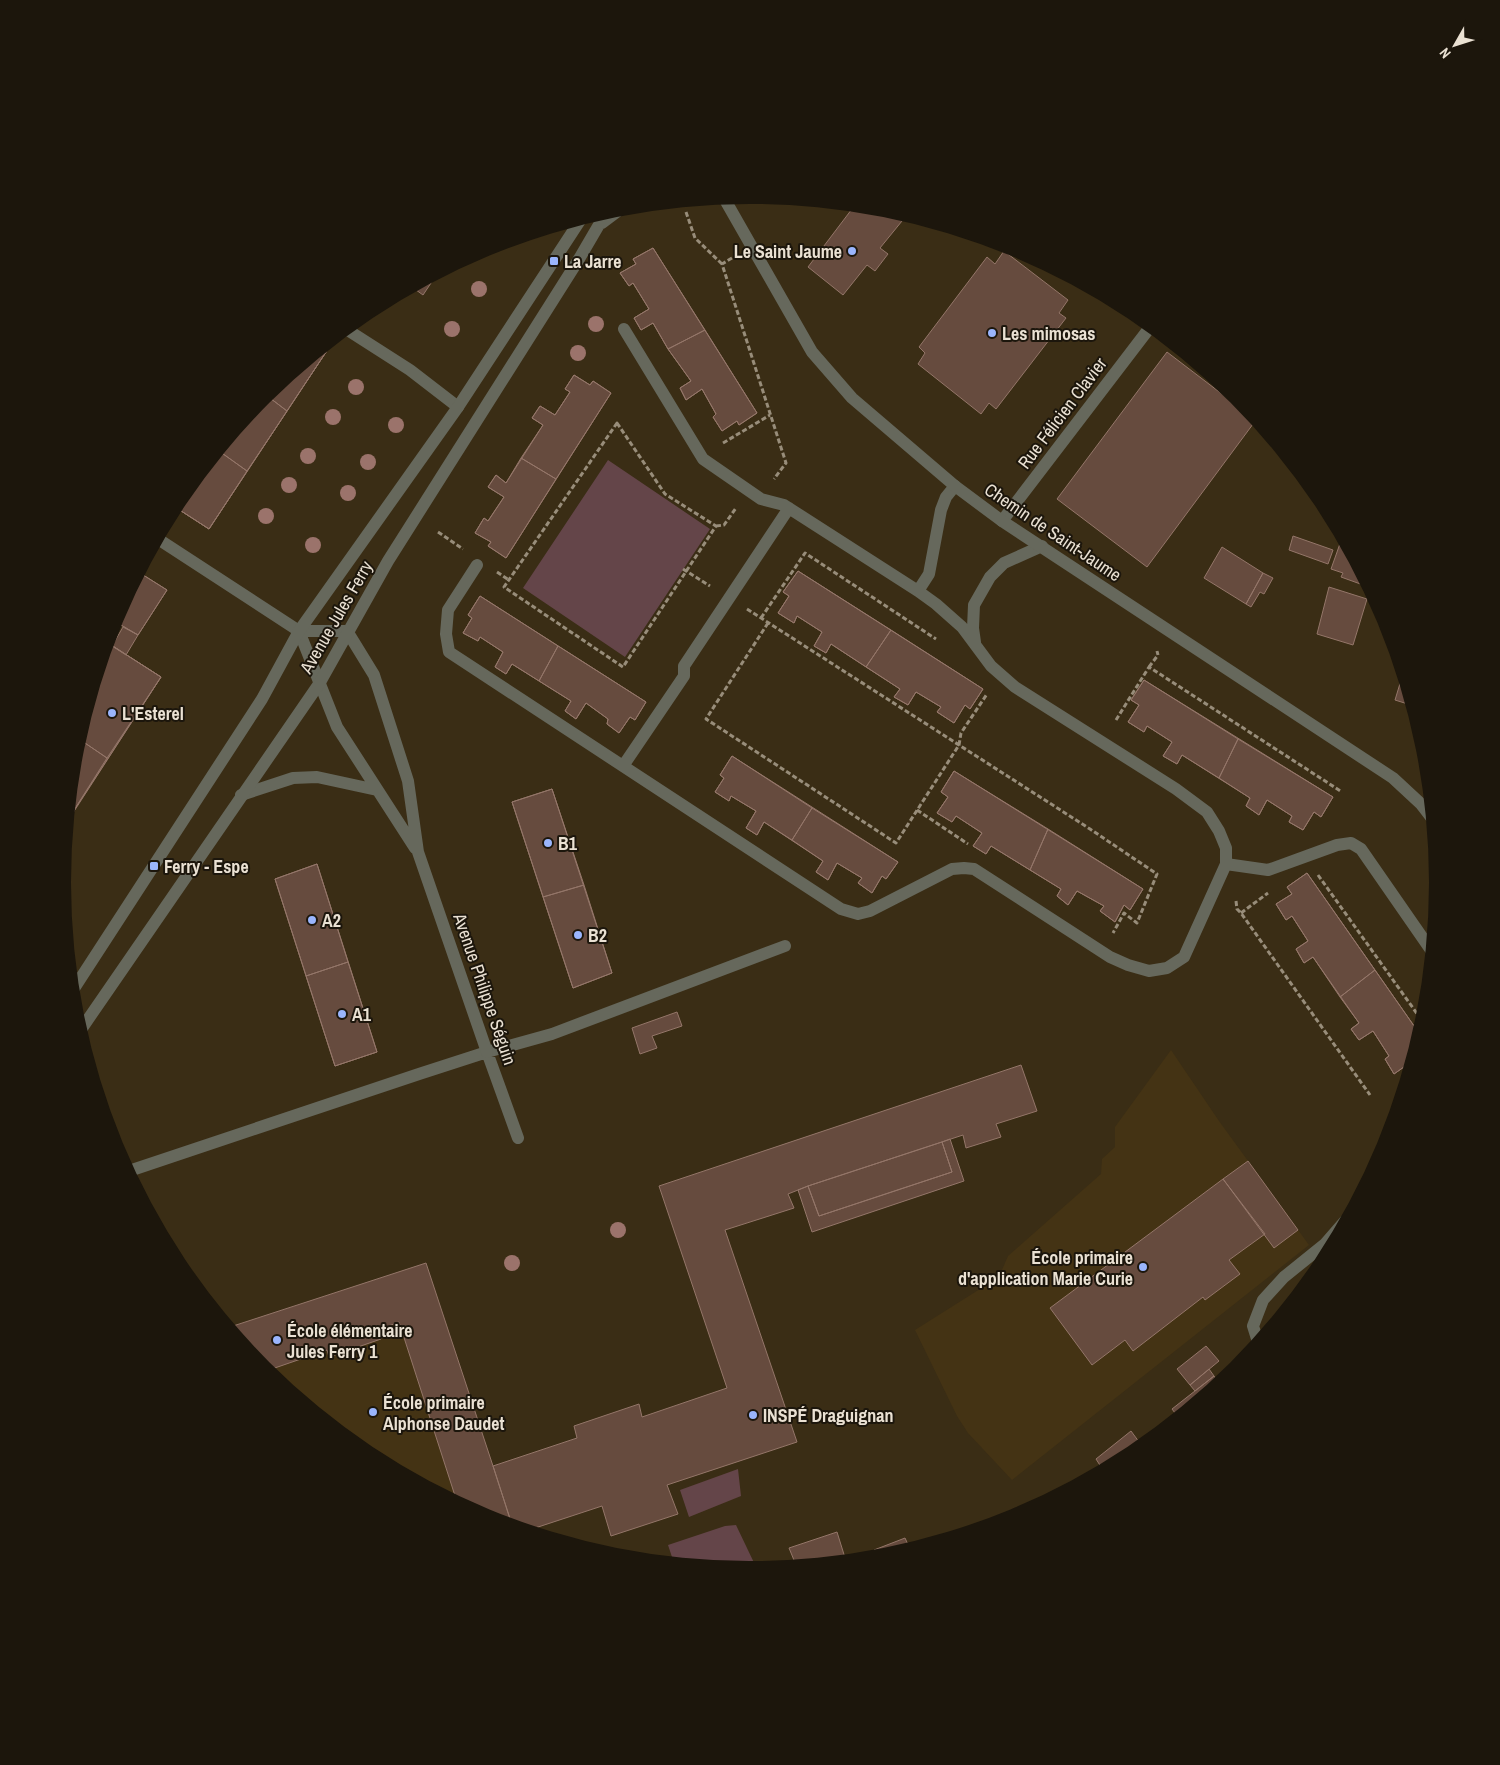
<svg xmlns="http://www.w3.org/2000/svg" width="1500" height="1765" font-family="'Archivo Narrow',sans-serif">
<style>
.built{fill:#443314}
.green{fill:#644549}
.building{fill:#664b3e;stroke:#947669}
.lines{fill:none;stroke-linecap:round;stroke-linejoin:round}
.path{stroke:#988d7a;stroke-width:3;stroke-dasharray:5 2.5;stroke-linecap:butt}
.service{stroke:#66685c;stroke-width:12}
.minor{stroke:#66685c;stroke-width:12}
.tertiary{stroke:#66685c;stroke-width:12}
.tree{fill:#9b736b}
.poi-dot{fill:#9ab5fd;stroke:#1c160c;stroke-width:2}
.labels{text-anchor:middle;dominant-baseline:central;stroke-width:4;stroke-linejoin:round;paint-order:stroke}
.poi-label{font-size:18px;font-weight:bold;fill:#eae1d3;stroke:#1c160c;text-anchor:start}
.street-label{font-size:18px;fill:#eae1d3;stroke:#1c160c}
</style>
<rect width="100%" height="100%" fill="#3a2d15"/>
<path class="built" d="M1171 1050 1219 1121 1309 1245 1012 1480 968 1433 957 1416 915 1330 999 1277 1008 1256 1101 1174 1102 1159 1115 1147V1127Z
M400 1321 458 1502 368 1454 266 1370 329 1350 331 1356 382 1338 380 1329Z"/>
<path class="green" d="M608 460 710 529 625 657 523 588Z
M738 1469 741 1496 689 1517 680 1490Z
M736 1525 757 1569 750 1570 674 1563 668 1545 725 1526Z"/>
<path class="building" d="M855 205 885 209 902 221 880 248 888 254 875 271 867 265 843 295 808 267Z
M885 209 907 215 902 221Z
M653 248 757 413 739 425 737 421 722 431 713 417 716 414 702 389 686 400 680 388 691 381 668 349 653 323 641 330 634 318 649 309 633 283 629 286 620 273 636 264 633 259Z
M653 248 705 330 668 349 653 323 641 330 634 318 649 309 633 283 629 286 620 273 636 264 633 259Z
M1004 251 1068 300 1059 313 1066 318 996 409 989 403 981 414 918 364 925 353 919 347 987 257 995 264Z
M437 274 423 295 412 287Z
M705 330 757 413 739 425 737 421 722 431 713 417 716 414 702 389 686 400 680 388 691 381 668 349Z
M336 337 209 529 175 507 179 500 264 396Z
M336 337 287 411 266 395Z
M336 337 209 529 175 507 179 500 264 396Z
M1167 352 1256 420 1147 567 1057 499Z
M574 375 590 385 593 381 611 393 506 558 488 546 491 542 475 533 484 518 488 521 504 497 488 487 496 475 506 483 543 425 532 418 540 406 555 415 570 392 565 389Z
M574 375 590 385 593 381 611 393 556 479 521 458 543 425 532 418 540 406 555 415 570 392 565 389Z
M266 395 287 411 247 471 219 451Z
M219 451 247 471 209 529 175 507 179 500Z
M521 458 556 479 506 558 488 546 491 542 475 533 484 518 488 521 504 497 488 487 496 475 506 483Z
M1293 536 1333 550 1328 564 1289 550Z
M1342 538 1366 584V586L1341 577 1343 573 1331 569Z
M1222 547 1263 573 1246 604 1204 578Z
M798 571 983 689 970 709 965 705 954 723 937 712 941 707 916 692 908 705 894 697 900 689 831 644 826 653 814 646 822 632 797 616 794 623 778 613 789 596 783 592Z
M798 571 891 630 866 667 831 644 826 653 814 646 822 632 797 616 794 623 778 613 789 596 783 592Z
M140 573 167 590 138 635 114 621Z
M140 573 167 590 138 635 114 621Z
M1263 573 1273 578 1264 594 1260 592 1251 607 1246 604Z
M1329 587 1367 599 1353 645 1317 634Z
M480 596 646 702 635 720 630 717 619 733 607 724 608 719 586 703 576 719 565 711 571 701 512 664 506 674 495 667 503 652 480 637 478 641 463 633 472 618 468 615Z
M480 596 558 646 539 681 512 664 506 674 495 667 503 652 480 637 478 641 463 633 472 618 468 615Z
M123 627 138 635 126 655 112 646Z
M891 630 983 689 970 709 965 705 954 723 937 712 941 707 916 692 908 705 894 697 900 689 866 667Z
M108 643 161 677 69 818 76 748Z
M108 643 161 677 107 758 79 739Z
M108 643 161 677 69 819 76 748Z
M558 646 646 702 635 720 630 717 619 733 607 724 608 719 586 703 576 719 565 711 571 701 539 681Z
M1402 677 1411 705 1395 700Z
M1144 680 1333 797 1321 817 1314 812 1303 830 1289 822 1292 816 1267 800 1259 815 1246 806 1250 798 1182 755 1177 764 1163 756 1172 742 1147 726 1144 732 1128 722 1139 705 1131 700Z
M1144 680 1238 739 1219 778 1182 755 1177 764 1163 756 1172 742 1147 726 1144 732 1128 722 1139 705 1131 700Z
M79 739 107 758 69 818 76 748Z
M1238 739 1333 797 1321 817 1314 812 1303 830 1289 822 1292 816 1267 800 1259 815 1246 806 1250 798 1219 778Z
M732 756 898 862 886 879 882 876 872 893 858 883 862 878 837 863 828 880 816 872 823 861 764 822 757 835 746 828 756 811 731 796 729 801 715 792 724 778 720 775Z
M732 756 812 808 792 840 764 822 757 835 746 828 756 811 731 796 729 801 715 792 724 778 720 775Z
M954 771 1143 889 1130 910 1124 905 1115 922 1100 911 1104 906 1077 891 1068 905 1057 896 1061 889 991 846 986 854 973 846 982 833 956 816 952 822 937 813 948 797 941 792Z
M954 771 1048 829 1030 870 991 846 986 854 973 846 982 833 956 816 952 822 937 813 948 797 941 792Z
M552 789 612 973 573 988 512 802Z
M552 789 584 885 543 897 512 802Z
M812 808 898 862 886 879 882 876 872 893 858 883 862 878 837 863 828 880 816 872 823 861 792 840Z
M1048 829 1143 889 1130 910 1124 905 1115 922 1100 911 1104 906 1077 891 1068 905 1057 896 1061 889 1030 870Z
M317 864 377 1052 335 1066 275 879Z
M317 864 348 962 306 976 275 879Z
M1307 873 1419 1033 1411 1062 1394 1074 1385 1059 1389 1056 1373 1031 1359 1040 1351 1029 1359 1023 1313 957 1304 963 1296 949 1308 941 1292 916 1286 920 1276 904 1292 894 1287 887Z
M1307 873 1375 970 1340 997 1313 957 1304 963 1296 949 1308 941 1292 916 1286 920 1276 904 1292 894 1287 887Z
M584 885 612 973 573 988 543 897Z
M348 962 377 1052 335 1066 306 976Z
M1375 970 1419 1033 1411 1062 1394 1074 1385 1059 1389 1056 1373 1031 1359 1040 1351 1029 1359 1023 1340 997Z
M677 1012 682 1026 652 1036 657 1048 640 1054 632 1028Z
M1021 1065 1037 1111 996 1124 1001 1137 966 1148 963 1135 808 1186 788 1194 794 1208 725 1230 797 1442 667 1485 678 1514 611 1536 602 1506 529 1530 512 1525 493 1466 577 1438 574 1426 639 1404 642 1417 727 1388 659 1186Z
M950 1139 964 1181 812 1232 798 1190 808 1186 819 1216 952 1172 942 1142Z
M942 1142 952 1172 819 1216 808 1186Z
M1248 1161 1298 1230 1274 1248 1223 1179Z
M1223 1179 1265 1234 1229 1260 1240 1274 1205 1300 1203 1297 1133 1351 1125 1340 1092 1365 1050 1308Z
M426 1263 493 1466 512 1525 487 1518 457 1502 399 1322 378 1330 381 1339 329 1357 327 1350 266 1371 230 1327Z
M1206 1346 1219 1361 1190 1385 1177 1369Z
M1209 1369 1214 1376 1195 1391 1190 1385Z
M1214 1376 1219 1383 1178 1417 1172 1409Z
M1131 1431 1142 1446 1132 1454 1103 1470 1096 1459Z
M837 1532 846 1561 796 1565 789 1548Z
M905 1538 910 1549 877 1557 874 1550Z"/>
<g class="lines">
<path class="path" d="M686 212 695 238 722 264
M732 258 722 264 786 463 774 479
M617 423 665 494 716 526 623 667 504 587Z
M723 443 770 415
M716 526 724 525 736 508
M438 532 463 549
M683 569 710 586
M497 572 509 580
M747 609 1090 829 1157 874 1137 923 1124 913 1113 933
M761 618 805 553 936 639
M768 623 706 719 896 843 959 745 961 733 987 694
M1149 667 1158 655 1157 651
M1116 720 1149 667 1342 792
M917 810 968 844
M1318 875 1423 1022
M1236 901 1237 909 1241 913 1370 1095
M1241 913 1268 893"/>
<path class="service" d="M346 329 410 370 458 407
M477 565 448 610 446 634 449 652 841 909 858 914 870 911 952 869 964 868 974 869 1110 957 1128 965 1149 971 1167 968 1184 957 1226 864V848L1219 831 1207 812 1176 789 1015 687 991 666 962 627 936 604 918 591 784 505 761 499 703 459 624 329
M918 591 929 574 941 510 946 497 955 486
M975 642 973 628 974 605 990 577 1004 563 1042 546
M623 766 684 676V666L789 508
M1226 864 1268 870 1337 845 1351 843 1361 849 1431 950
M487 1052 518 1138
M129 1171 419 1074 487 1052 552 1034 785 946"/>
<path class="minor" d="M1002 521 1151 326
M158 539 299 631
M299 631H347L374 675 408 781 418 852 487 1052
M299 631 337 727 415 848
M241 795 293 778 317 777 377 790
M1258 1342 1253 1326 1263 1300 1284 1277 1325 1244 1345 1221"/>
<path class="tertiary" d="M724 198 812 352 852 398 955 486 1002 521 1393 778 1421 804 1431 817
M602 223 622 208
M73 990 262 699 299 631 458 407 581 219
M80 1031 319 684 388 561 579 259 607 211"/>
</g>
<g class="tree">
<circle cx="479" cy="289" r="8"/>
<circle cx="596" cy="324" r="8"/>
<circle cx="452" cy="329" r="8"/>
<circle cx="578" cy="353" r="8"/>
<circle cx="356" cy="387" r="8"/>
<circle cx="333" cy="417" r="8"/>
<circle cx="396" cy="425" r="8"/>
<circle cx="308" cy="456" r="8"/>
<circle cx="368" cy="462" r="8"/>
<circle cx="289" cy="485" r="8"/>
<circle cx="348" cy="493" r="8"/>
<circle cx="266" cy="516" r="8"/>
<circle cx="313" cy="545" r="8"/>
<circle cx="618" cy="1230" r="8"/>
<circle cx="512" cy="1263" r="8"/>
</g>
<g class="poi-dot">
<circle cx="852" cy="251" r="5"/>
<rect x="549" y="256" width="10" height="10" rx="2.5"/>
<circle cx="992" cy="333" r="5"/>
<circle cx="112" cy="713" r="5"/>
<circle cx="548" cy="843" r="5"/>
<rect x="149" y="861" width="10" height="10" rx="2.5"/>
<circle cx="312" cy="920" r="5"/>
<circle cx="578" cy="935" r="5"/>
<circle cx="342" cy="1014" r="5"/>
<circle cx="1143" cy="1267" r="5"/>
<circle cx="277" cy="1340" r="5"/>
<circle cx="373" cy="1412" r="5"/>
<circle cx="753" cy="1415" r="5"/>
</g>
<g class="labels">
<g class="poi-label">
<text x="842" y="251" text-anchor="end">Le Saint Jaume</text>
<text x="564" y="261">La Jarre</text>
<text x="1002" y="333">Les mimosas</text>
<text x="122" y="713">L'Esterel</text>
<text x="558" y="843">B1</text>
<text x="164" y="866">Ferry - Espe</text>
<text x="322" y="920">A2</text>
<text x="588" y="935">B2</text>
<text x="352" y="1014">A1</text>
<text x="1133" y="1257" text-anchor="end">École primaire<tspan x="1133" dy="21">d'application Marie Curie</tspan></text>
<text x="287" y="1330">École élémentaire<tspan x="287" dy="21">Jules Ferry 1</tspan></text>
<text x="383" y="1402">École primaire<tspan x="383" dy="21">Alphonse Daudet</tspan></text>
<text x="763" y="1415">INSPÉ Draguignan</text>
</g>
<g class="street-label">
<text transform="translate(1062 413) rotate(-53)">Rue Félicien Clavier</text>
<text transform="translate(1053 532) rotate(34)">Chemin de Saint-Jaume</text>
<text transform="translate(336 617) rotate(-60)">Avenue Jules Ferry</text>
<text transform="translate(485 989) rotate(71)">Avenue Philippe Séguin</text>
</g>
</g>
<path d="M0 0H1500V1765H0ZM749 204H751A678 678 0 0 1 1429 882V883A678 678 0 0 1 751 1561H749A678 678 0 0 1 71 883V882A678 678 0 0 1 749 204Z" fill="#1c160c" fill-rule="evenodd"/>
<g transform="translate(1455 45) rotate(231)" stroke="#1c160c" stroke-width="4" paint-order="stroke">
<path d="M0-4L9 19L0 12L-9 19Z" fill="#eae1d3"/>
<text y="-8" font-size="14" font-weight="bold" text-anchor="middle" fill="#eae1d3">N</text>
</g>
</svg>
